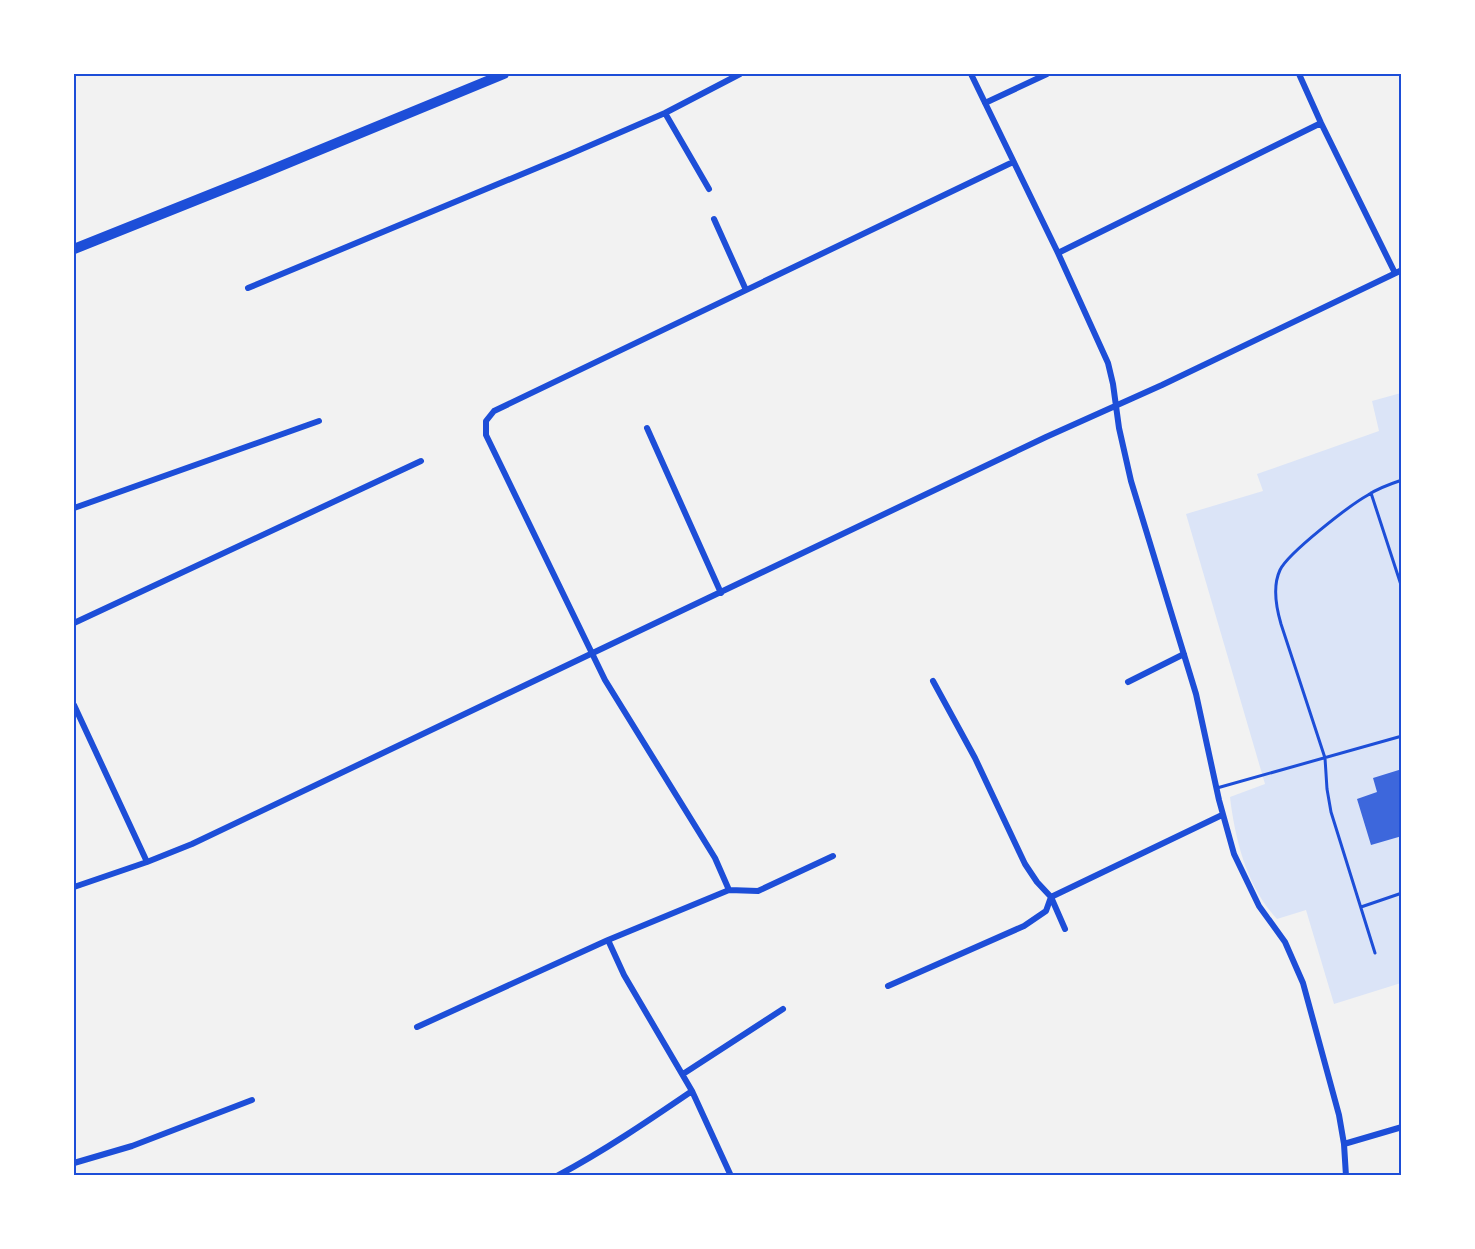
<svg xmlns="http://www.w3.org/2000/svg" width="1475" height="1249" font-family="Cabin,sans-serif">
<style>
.green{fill:#dbe4f7}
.building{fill:#3d67dc}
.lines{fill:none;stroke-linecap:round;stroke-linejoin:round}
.service{stroke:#1d4ed8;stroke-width:3}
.minor{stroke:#1d4ed8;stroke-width:6}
.primary{stroke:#1d4ed8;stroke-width:10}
.neatline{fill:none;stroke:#1d4ed8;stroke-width:2}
</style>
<rect width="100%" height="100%" fill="#f2f2f2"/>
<path class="green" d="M1401 393V983L1334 1004 1306 910 1277 919C1247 887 1235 840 1230 797L1265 784 1186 514 1263 491 1257 474 1379 431 1372 401Z"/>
<path class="building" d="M1402 769V836L1371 845 1357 799 1377 792 1373 778Z"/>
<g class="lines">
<path class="service" d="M1371 493 1402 588
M1217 788 1402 736
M1361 907 1402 893
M1375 953 1331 812 1327 789 1325 758 1281 624C1276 607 1272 587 1280 570 1288 553 1350 505 1368 495 1378 488 1390 484 1402 480"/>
<path class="minor" d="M971 74 1058 253 1108 363 1113 384 1119 428 1131 481 1196 694 1219 800 1234 854 1259 906 1285 942 1303 983 1339 1115 1344 1144 1346 1176
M1299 74 1321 123 1395 273
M985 103 1047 74
M665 113 709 189
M714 219 746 290
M1058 253 1321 123
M248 288 568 155 665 113 740 74
M647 428 721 593
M74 508 319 421
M74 623 421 461
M933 681 975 758 1025 864 1037 882 1051 897 1065 929
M1128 682 1184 654
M74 705 147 862
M74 887 147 862 192 844 1046 437 1162 385 1402 270
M729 890 715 858 605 680 486 435V421L494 411 1013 162
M608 940 624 975 692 1091 731 1176
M888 986 1024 926 1046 911 1051 897 1222 815
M417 1027 608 940 729 890 758 891 833 856
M683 1074 783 1009
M1344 1144 1402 1127
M74 1163 132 1146 252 1100
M557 1176C604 1151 648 1121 692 1091"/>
<path class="primary" d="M74 249 254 177 504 74"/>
</g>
<rect width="1475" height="1249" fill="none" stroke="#ffffff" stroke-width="150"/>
<rect x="75" y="75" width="1325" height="1099" class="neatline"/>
</svg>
